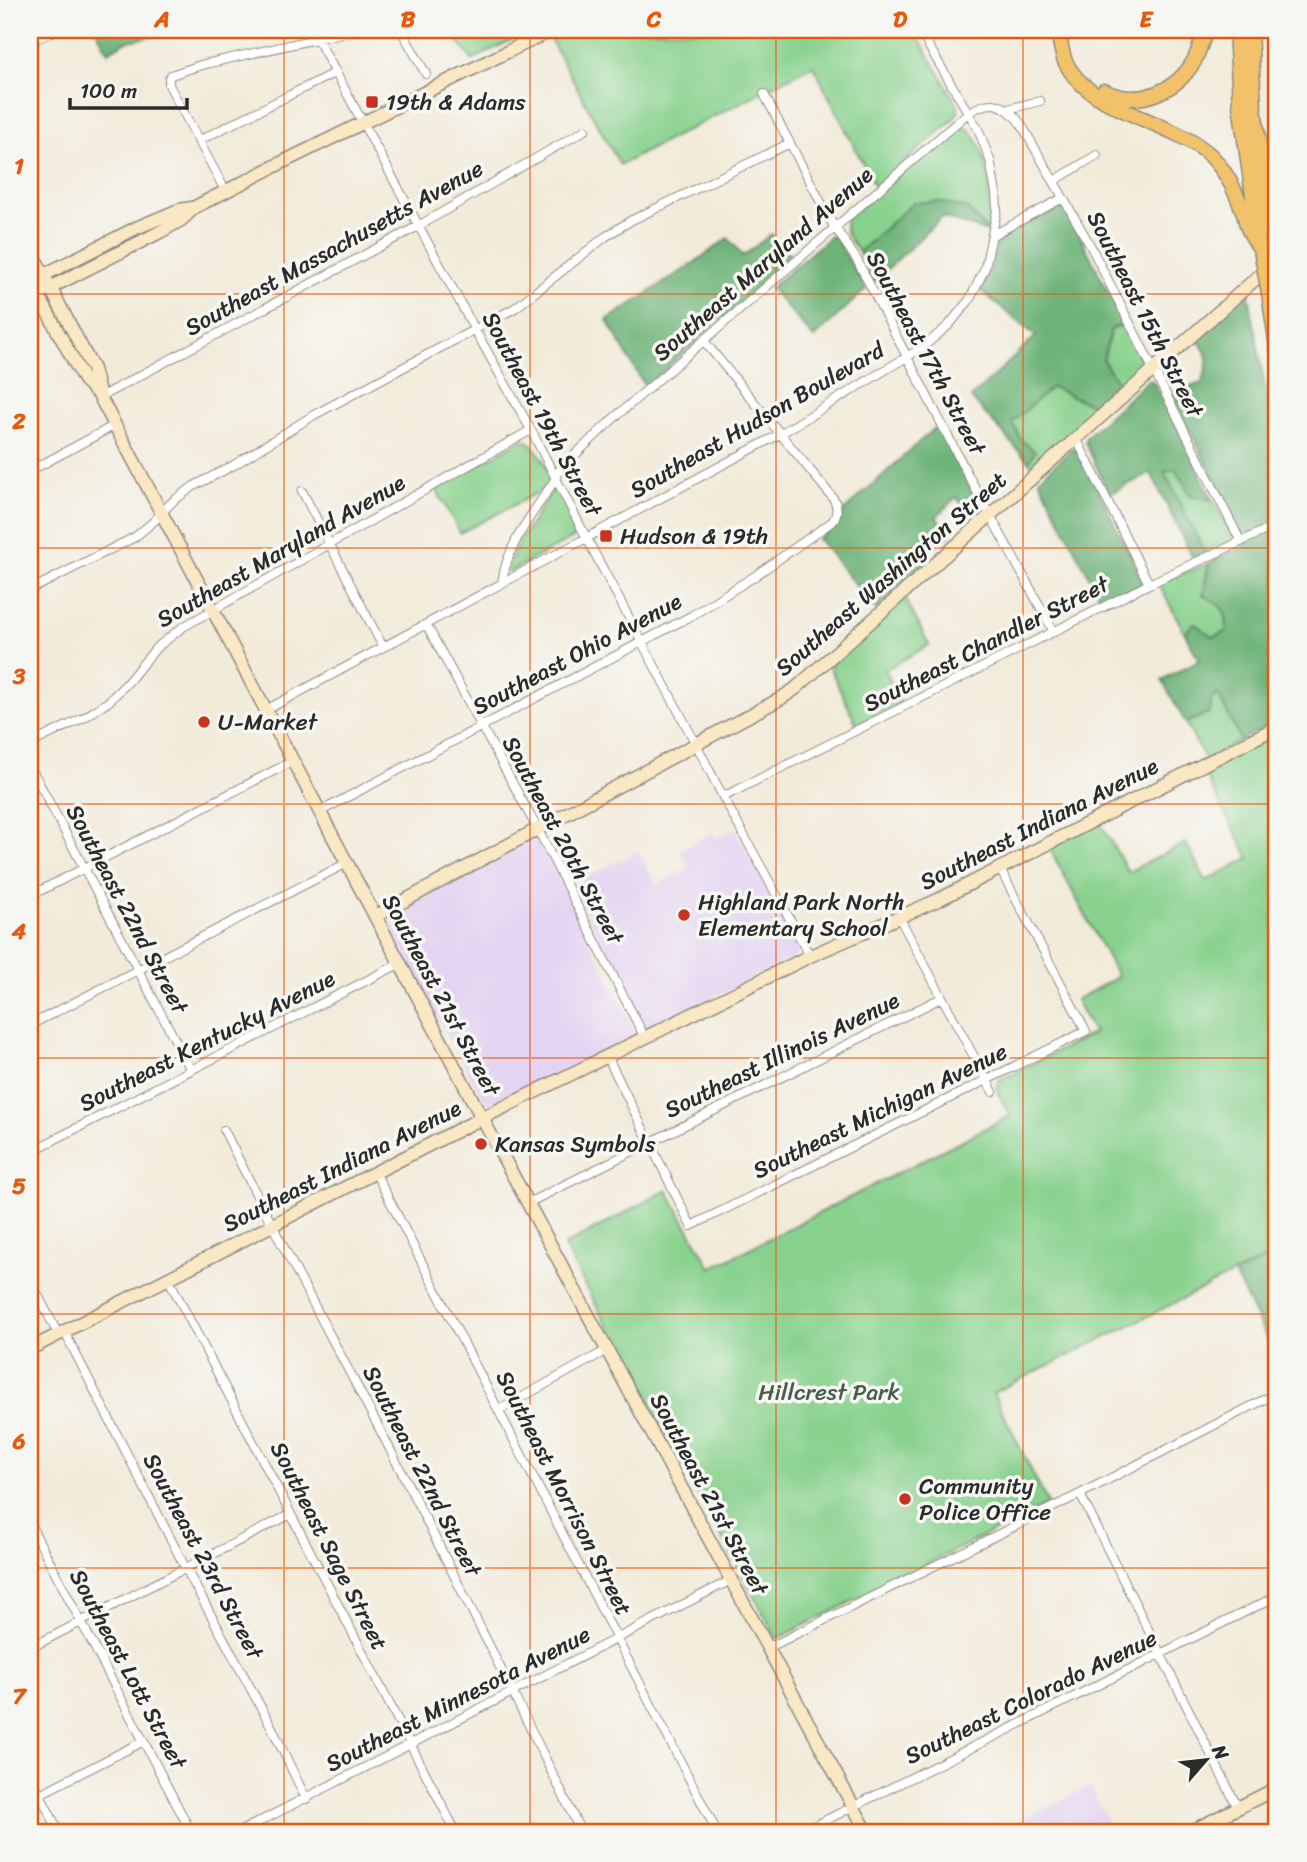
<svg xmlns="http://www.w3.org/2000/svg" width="1307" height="1862" font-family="Sriracha,sans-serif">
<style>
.built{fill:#e4d3f2}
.green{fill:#89d28e;stroke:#5a7e5c;stroke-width:2}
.forest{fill:#6eb479;stroke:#4c7052;stroke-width:2}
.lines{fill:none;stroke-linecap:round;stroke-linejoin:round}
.street-casing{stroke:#8e8b82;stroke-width:10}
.secondary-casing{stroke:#8e8b82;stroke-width:15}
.highway-casing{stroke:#8e8b82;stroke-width:17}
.street{stroke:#fff;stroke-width:8}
.secondary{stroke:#fae7c3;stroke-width:12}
.highway{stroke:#f2c26a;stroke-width:14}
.highway-bridge-casing{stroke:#8e8b82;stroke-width:17;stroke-linecap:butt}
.highway-bridge{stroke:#f2c26a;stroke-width:14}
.grid{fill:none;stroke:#e8590c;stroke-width:2;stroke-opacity:0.55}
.poi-dot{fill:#c8321e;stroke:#f6f6f2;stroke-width:2.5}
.labels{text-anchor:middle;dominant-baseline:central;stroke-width:7;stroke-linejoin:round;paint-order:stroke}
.poi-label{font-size:23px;fill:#2b2b2b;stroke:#f6f6f2;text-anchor:start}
.street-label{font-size:23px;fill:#2b2b2b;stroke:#f6f6f2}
.park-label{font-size:23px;fill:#475d49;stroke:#f6f6f2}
.neatline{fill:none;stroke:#e8590c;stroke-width:2.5}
.grid-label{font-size:23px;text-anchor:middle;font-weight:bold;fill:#e8590c}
</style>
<rect width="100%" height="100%" fill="#f6f6f2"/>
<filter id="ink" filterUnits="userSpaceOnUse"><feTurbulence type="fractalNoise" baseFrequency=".0143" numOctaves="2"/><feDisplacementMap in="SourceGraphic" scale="14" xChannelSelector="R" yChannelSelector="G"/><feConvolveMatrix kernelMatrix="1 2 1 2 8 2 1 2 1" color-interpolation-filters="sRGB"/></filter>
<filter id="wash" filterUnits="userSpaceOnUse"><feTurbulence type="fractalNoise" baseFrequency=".00686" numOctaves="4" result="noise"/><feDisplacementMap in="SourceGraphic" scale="28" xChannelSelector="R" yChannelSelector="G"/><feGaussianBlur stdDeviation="1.57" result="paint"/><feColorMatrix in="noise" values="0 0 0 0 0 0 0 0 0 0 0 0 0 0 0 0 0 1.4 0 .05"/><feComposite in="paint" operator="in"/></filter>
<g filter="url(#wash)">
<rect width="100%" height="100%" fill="#f2ebda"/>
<path class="built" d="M734 829 799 944 800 949 798 954 795 957 651 1028H646L642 1026 572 885 638 851 656 885 689 867 680 850 713 832 716 838Z
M534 836 541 843 636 1034 629 1039 495 1104H489L485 1101 439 1021 389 925V918L391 913Z
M1090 1786 1113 1832H998Z"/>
<path class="green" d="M450 30H469L486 40 510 30H532L472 60Z
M569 30H914L958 106V112L954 119 875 187 813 65 620 165 550 39Z
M961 126C985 130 991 190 991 210 991 217 989 225 988 232L967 209 913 203 859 252C851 241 842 233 846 218Z
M1124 324 1141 361 1142 369 1122 389 1103 361 1111 329Z
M1052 387 1099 408 1034 468 1029 462 1035 451 1021 440 1012 422Z
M526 440C535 445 552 470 550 480 549 485 547 486 543 490L460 533 436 489 520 441Z
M1176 469 1191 495 1213 500 1232 535 1233 541 1205 553 1164 472Z
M554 488 558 490 561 494 577 529V534L573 538 509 572 507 571V567L519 542Z
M1209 563 1203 594C1221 605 1228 609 1227 631L1213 637 1194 623 1185 633 1158 583Z
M905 598 929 645 885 670 901 703 857 725 829 666Z
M1217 693 1241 740 1205 759 1186 723 1210 712 1211 701Z
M1277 732V1252L993 1393 1048 1504 777 1639 564 1246 667 1190 711 1268 1010 1116 996 1088 999 1080 1094 1033 1076 1000 1118 977 1049 847 1100 822 1128 872 1186 843 1206 881 1249 858 1202 769Z"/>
<path class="forest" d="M96 30H180L125 42 108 52Z
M937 201 967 209 988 232 942 217 874 282 859 252 913 203Z
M1060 205 1066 208 1124 324 1111 329 1103 360 1122 389 1099 408 1052 387 1012 422 1021 440 1035 451 1029 462 971 398 1036 336 981 291 989 273 999 236Z
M771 234 792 257 648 384 643 383 607 320 691 265 728 238 743 256Z
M831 236 835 237 866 289 814 338 770 288Z
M1248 290 1277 456V720L1241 740 1217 693 1211 701 1210 712 1186 723 1162 680 1199 660 1185 633 1194 623 1213 637 1227 631C1228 609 1221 605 1203 595L1209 563 1247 544 1171 393 1202 383C1209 364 1211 356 1197 339Z
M1148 380 1152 381 1156 386 1213 500 1191 496 1176 469 1164 472 1205 553 1193 559 1151 473 1109 494 1085 442 1086 437Z
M939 424 981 509 970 513 956 497 936 517 951 534 930 548 922 568 876 610 818 539 833 527 845 510Z
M1076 448 1081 454 1142 580 1139 586 1103 603 1039 479 1072 449Z
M1277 1252V1358L1234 1274Z"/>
</g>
<g filter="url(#ink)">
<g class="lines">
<defs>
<path id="street" d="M401 30 426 74
M317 38 475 330 531 430 586 537 696 744 723 797 810 956
M30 42 56 30
M764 94 832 223 857 260 968 475 1054 632
M1008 109 1040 101
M198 141 336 72
M1054 181 1097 155
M226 192 169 85V78L171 75 201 65 355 30
M993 235 1063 198
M100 397 420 225 585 130
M1076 438 1149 584
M30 471 115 425
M302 491 383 647
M502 583C507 543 535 511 556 478L560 469 614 418 968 113C992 98 1004 102 1021 124L1090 245 1241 542
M30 590 135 537 153 522 173 501 194 486 234 465 314 415 515 308 605 237 630 221 790 143
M426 624 537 828 645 1038
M266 710 780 434 923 347 949 325 970 299 985 268 997 210 996 193 990 160 978 129 919 30
M30 744 85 717 108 702 127 683 156 648 183 627 531 430
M30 766 191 1070
M723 797 1149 584 1268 529
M321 811 691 616 755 576 833 521C838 513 838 506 833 498L704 341
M30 896 293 761
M899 917 993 1092
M30 1025 347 863
M607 1056 691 1226 1086 1031 1000 869
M224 1130C273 1230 326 1327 378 1426 447 1560 515 1696 581 1832
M30 1152 401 963
M375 1172 717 1832
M528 1203 941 998
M168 1278 456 1832
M30 1280 58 1334
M64 1331 186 1569 271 1726 306 1799
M499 1410 607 1350
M1080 1494 1238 1808
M30 1524 191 1832
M30 1648 291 1514
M768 1648 1080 1494 1277 1393
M30 1775 59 1832
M30 1799 144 1741
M239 1832 731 1580
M802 1832 1277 1596"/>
<path id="secondary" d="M30 249 93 369 100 397 482 1118 867 1832
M30 282 136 228 179 210 192 208
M34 287 84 380 98 394
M30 298 160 232 181 220 195 207 283 162 552 30
M376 916 780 699 795 689 1270 266
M30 1349 466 1126 810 956 938 900 1277 727
M1190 1832 1277 1788"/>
<path id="highway" d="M1058 30C1060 40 1061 51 1065 61 1089 113 1171 119 1211 156 1226 171 1236 192 1243 211 1246 218 1246 226 1250 232 1253 238 1257 244 1261 250
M1236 30 1240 104 1260 245
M1250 30 1254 109 1273 239
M1104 91C1137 108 1176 92 1194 61 1199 51 1202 40 1206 30
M1269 293 1277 347"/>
</defs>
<use href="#street" class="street-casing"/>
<use href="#secondary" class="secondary-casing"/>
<use href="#highway" class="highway-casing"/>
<use href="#street" class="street"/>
<use href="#secondary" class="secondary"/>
<use href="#highway" class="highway"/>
<defs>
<path id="highway-bridge" d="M1273 239 1277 264
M1261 250 1269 293"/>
</defs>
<use href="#highway-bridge" class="highway-bridge-casing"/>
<use href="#highway-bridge" class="highway-bridge"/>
</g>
</g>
<path class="grid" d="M284 30V1832M530 30V1832M776 30V1832M1023 30V1832M30 294H1277M30 548H1277M30 804H1277M30 1058H1277M30 1314H1277M30 1568H1277"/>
<g class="poi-dot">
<rect x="365" y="95" width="14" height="14" rx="3.5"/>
<rect x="599" y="529" width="14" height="14" rx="3.5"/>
<circle cx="204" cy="722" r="7"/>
<circle cx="684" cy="915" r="7"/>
<circle cx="481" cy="1144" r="7"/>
<circle cx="905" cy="1499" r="7"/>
</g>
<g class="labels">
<g class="poi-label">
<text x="386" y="102">19th &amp; Adams</text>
<text x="620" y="536">Hudson &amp; 19th</text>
<text x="218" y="722">U-Market</text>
<text x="698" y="902">Highland Park North<tspan x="698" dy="26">Elementary School</tspan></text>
<text x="495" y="1144">Kansas Symbols</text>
<text x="919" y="1486">Community<tspan x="919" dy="26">Police Office</tspan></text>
</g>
<g class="street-label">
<text transform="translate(334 248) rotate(-29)">Southeast Massachusetts Avenue</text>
<text transform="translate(763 264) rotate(-41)">Southeast Maryland Avenue</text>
<text transform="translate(1145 314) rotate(63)">Southeast 15th Street</text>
<text transform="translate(926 353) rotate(62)">Southeast 17th Street</text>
<text transform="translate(542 414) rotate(62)">Southeast 19th Street</text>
<text transform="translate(757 420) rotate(-30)">Southeast Hudson Boulevard</text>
<text transform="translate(281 551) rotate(-30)">Southeast Maryland Avenue</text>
<text transform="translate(891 574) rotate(-41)">Southeast Washington Street</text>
<text transform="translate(986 644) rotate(-27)">Southeast Chandler Street</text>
<text transform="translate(577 654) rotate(-28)">Southeast Ohio Avenue</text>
<text transform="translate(1039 824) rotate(-27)">Southeast Indiana Avenue</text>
<text transform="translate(563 840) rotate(62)">Southeast 20th Street</text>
<text transform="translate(127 909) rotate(62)">Southeast 22nd Street</text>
<text transform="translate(441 995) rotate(62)">Southeast 21st Street</text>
<text transform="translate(207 1041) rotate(-27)">Southeast Kentucky Avenue</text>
<text transform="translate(782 1055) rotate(-26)">Southeast Illinois Avenue</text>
<text transform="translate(880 1111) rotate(-26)">Southeast Michigan Avenue</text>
<text transform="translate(342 1166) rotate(-27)">Southeast Indiana Avenue</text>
<text transform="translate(422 1471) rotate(63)">Southeast 22nd Street</text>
<text transform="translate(564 1493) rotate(63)">Southeast Morrison Street</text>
<text transform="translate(709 1494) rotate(62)">Southeast 21st Street</text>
<text transform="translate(329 1546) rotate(63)">Southeast Sage Street</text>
<text transform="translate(203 1556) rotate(62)">Southeast 23rd Street</text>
<text transform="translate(128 1669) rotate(62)">Southeast Lott Street</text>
<text transform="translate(1031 1697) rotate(-26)">Southeast Colorado Avenue</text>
<text transform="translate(458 1699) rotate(-27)">Southeast Minnesota Avenue</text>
</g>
<g class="park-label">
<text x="829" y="1392">Hillcrest Park</text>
</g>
</g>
<rect width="1307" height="1862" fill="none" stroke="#f6f6f2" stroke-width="77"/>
<g transform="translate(1206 1760) rotate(62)" stroke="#f6f6f2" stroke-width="5" paint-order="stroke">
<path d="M0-5L12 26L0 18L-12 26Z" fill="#2b2b2b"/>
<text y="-10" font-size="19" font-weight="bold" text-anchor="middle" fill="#2b2b2b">N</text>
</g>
<path d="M70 98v10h117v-10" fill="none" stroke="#2b2b2b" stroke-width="3.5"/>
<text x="80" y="98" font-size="21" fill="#2b2b2b" stroke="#f6f6f2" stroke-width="5" paint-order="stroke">100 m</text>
<rect x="38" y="38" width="1230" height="1786" class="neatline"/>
<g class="grid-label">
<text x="162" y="27">A</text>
<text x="408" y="27">B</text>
<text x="654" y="27">C</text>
<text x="900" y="27">D</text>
<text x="1146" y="27">E</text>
<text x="19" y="174">1</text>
<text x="19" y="429">2</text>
<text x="19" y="684">3</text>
<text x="19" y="939">4</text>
<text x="19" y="1194">5</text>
<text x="19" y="1449">6</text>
<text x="19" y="1704">7</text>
</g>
</svg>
